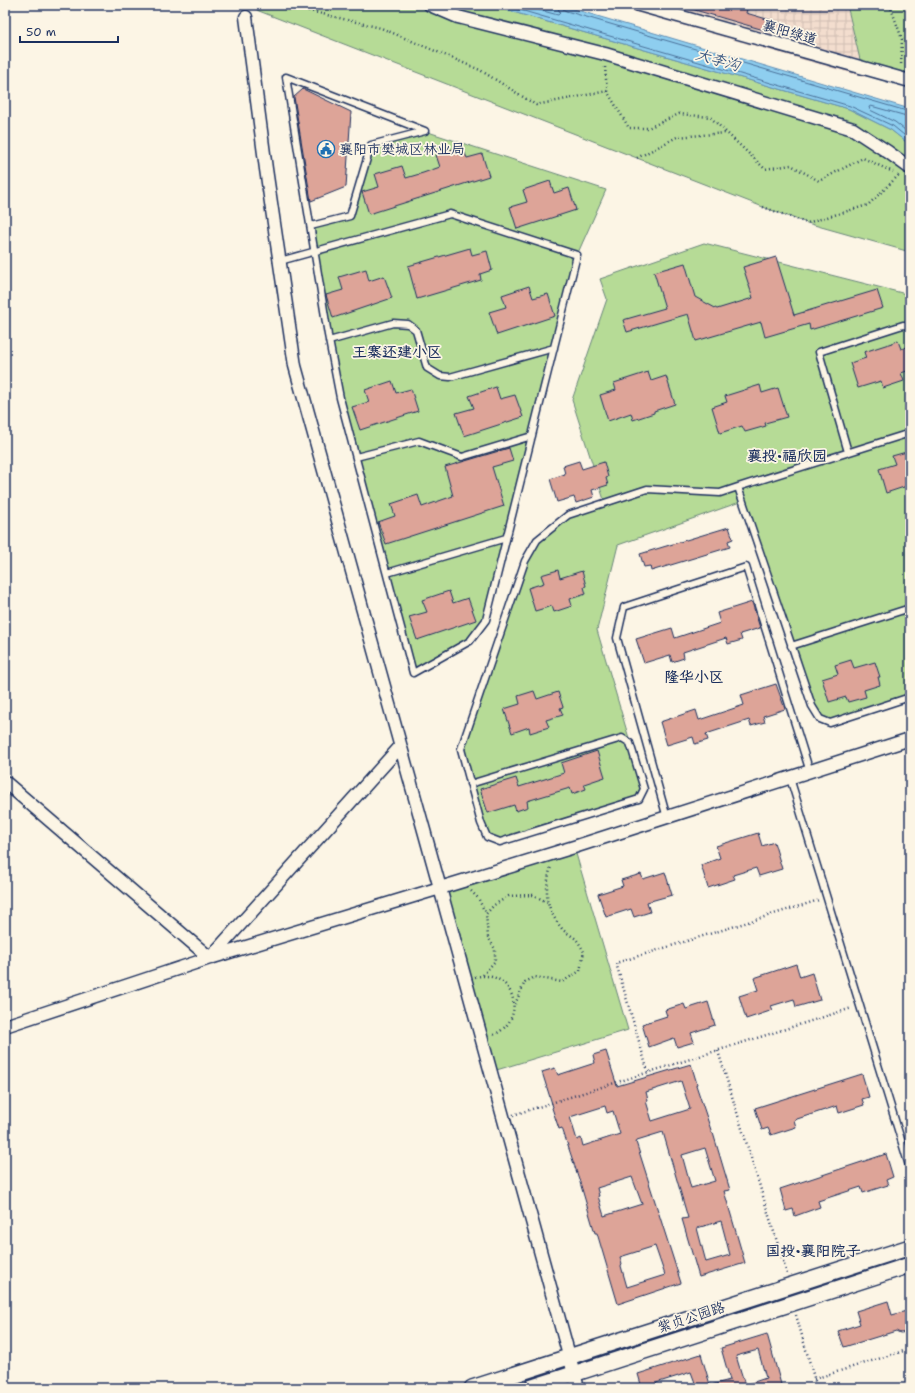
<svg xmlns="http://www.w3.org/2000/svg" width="915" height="1393" font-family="'Shantell Sans','LXGW WenKai TC',sans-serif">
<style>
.industrial{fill:url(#industrial-grid)}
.green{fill:#b6db96;stroke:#68857a}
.water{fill:#8eceef;stroke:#608eb5}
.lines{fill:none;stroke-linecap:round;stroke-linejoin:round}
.shore{stroke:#496f98;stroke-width:1}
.building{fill:#dda498;stroke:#1b2f5e;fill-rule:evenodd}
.service-casing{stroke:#1b2f5e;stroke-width:9}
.minor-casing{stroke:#1b2f5e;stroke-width:15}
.tertiary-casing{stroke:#1b2f5e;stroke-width:18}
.path{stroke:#1b2f5e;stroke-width:2.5;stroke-dasharray:1 3;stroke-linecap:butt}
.service{stroke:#fcf5e5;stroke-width:6}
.minor{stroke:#fcf5e5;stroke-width:12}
.tertiary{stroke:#fcf5e5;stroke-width:15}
.labels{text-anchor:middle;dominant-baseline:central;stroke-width:3.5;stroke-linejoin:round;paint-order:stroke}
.street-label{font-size:14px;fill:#1b2f5e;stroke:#fcf5e5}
.poi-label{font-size:14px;fill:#1b2f5e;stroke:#fcf5e5;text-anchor:start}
.water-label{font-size:15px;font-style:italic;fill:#385782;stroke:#fcf5e5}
.neighbourhood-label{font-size:15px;font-weight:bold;fill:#1b2f5e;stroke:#fcf5e5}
</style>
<defs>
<pattern id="industrial-grid" width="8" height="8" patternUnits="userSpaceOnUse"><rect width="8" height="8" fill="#f3ddce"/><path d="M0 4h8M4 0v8" fill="none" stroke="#d0beb3"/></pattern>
</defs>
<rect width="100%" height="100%" fill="#fcf5e5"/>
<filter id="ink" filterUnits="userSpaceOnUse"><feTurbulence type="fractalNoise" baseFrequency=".025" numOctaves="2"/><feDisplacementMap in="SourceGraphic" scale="8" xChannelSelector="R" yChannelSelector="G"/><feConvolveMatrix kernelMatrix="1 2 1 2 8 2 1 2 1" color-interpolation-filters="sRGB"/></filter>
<g filter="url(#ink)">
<path class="industrial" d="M610 5H847L864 77Z"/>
<path class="green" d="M249 5H489L849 109 891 130 910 145V252L807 223 763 207 259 11Z
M847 5H910V80L862 68Z
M425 131 606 190 577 255 486 620 470 641 413 673 340 398 311 226 350 216 371 145Z
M704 243 910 295V697L830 723 820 719 743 501 618 545 597 630 644 789 639 799 500 842 487 837 461 749 525 561 537 540 568 515 605 503 572 400 607 299 600 279Z
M574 847 628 1030 490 1072 440 888Z"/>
<path class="water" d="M489 5H560L910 109V145L891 130 849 109Z"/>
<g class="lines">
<path class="shore" d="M503 5 850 106 893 126 910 140
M521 5 558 15 560 13 557 5
M562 5 563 9 566 11 910 112
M910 117 871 106 869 107 870 110 895 122 910 134"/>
</g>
<path class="building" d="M689 5H748L746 13 784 24 781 35 688 8Z
M303 89 351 112 346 187 311 201 294 97Z
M462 146 467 158 482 154 489 176 369 214 362 192 379 187 375 174 402 166 406 178 423 173 440 167 436 155Z
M550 181 554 193 569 188 576 210 517 229 510 207 527 202 523 190Z
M470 248 472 255 487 251 492 270 480 274 481 280 417 299 408 266Z
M776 257 794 315 877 290 883 308 810 330 809 324 765 337 761 322 696 341 688 314 627 332 623 320 665 308 654 272 685 263 695 297 717 309 753 298 743 267Z
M366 269 369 281 384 276 392 298 333 318 326 295 343 290 339 277Z
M529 286 533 298 548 294 555 316 497 335 489 312 506 307 502 295Z
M898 341 901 349 910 346V370L901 373 904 381 883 388 881 381 858 388 850 363 866 358 864 352Z
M648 372 651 381 666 376 675 404 654 411V413L633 420 631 413 608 421 600 395 616 390 614 383Z
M392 381 396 393 411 389 418 411 360 430 352 407 369 402 365 390Z
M760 385 762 393 778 388 787 417 765 423 766 426 745 432 742 426 720 433 712 407 727 402 725 396Z
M496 387 500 399 515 395 523 417 464 436 456 413 474 408 469 396Z
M509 448 513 461 492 467 504 506 386 544 378 522 395 516 391 504 418 495 422 507 453 496 445 467Z
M910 451V485L886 493 879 469 895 464 892 456Z
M579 461 582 469 604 462 608 477 606 478 608 485 592 490 594 497 576 503 574 497 557 502 550 479 565 474 563 466Z
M729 527 733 539 728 541 730 547 651 571 650 566 644 567 640 554Z
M558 570 560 578 582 571 586 586 584 587 586 594 570 599 572 606 554 612 552 606 535 611 528 588 544 583 541 575Z
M449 591 453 603 468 598 476 620 417 640 409 617 427 612 422 600Z
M752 602 760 628 740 634 742 640 728 644 726 638 683 652 684 658 672 662 670 655 644 663 636 639 672 628 675 638 720 623 717 613Z
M851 660 854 668 875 662 880 677H878L880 685 864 690 866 697 848 702 846 697 829 702 822 679 838 674 835 665Z
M776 684 785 709 763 716 765 722 751 726 749 720 706 734 708 740 695 744 693 737 667 745 660 722 696 710 699 720 744 705 741 695Z
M534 691 537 699 558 692 563 707 560 708 563 715 546 720 549 727 530 733 529 727 512 733 504 709 520 704 518 696Z
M597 751 605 777 584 784 586 789 572 794 570 788 527 801 528 807 516 811 514 805 488 813 480 789 516 778 519 787 564 773 561 763Z
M758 833 762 846 774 842 782 869 759 876 756 868 733 875 735 879 708 888 701 865 720 858 716 846Z
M665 872 672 895 647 902 650 912 634 917 631 909 606 917 598 894 623 886 621 880 641 874 643 879Z
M796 964 800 977 812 973 820 1000 796 1007 794 999 771 1006 773 1010 746 1019 739 996 758 990 754 978Z
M708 1002 715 1025 691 1033 694 1042 677 1047 674 1038 649 1047 642 1024 667 1016 665 1010 684 1004 686 1009Z
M606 1051 617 1086 691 1064 697 1084 696 1085 712 1133H713L730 1190 724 1191 745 1263 699 1277 682 1219 688 1218 663 1132 637 1140V1142H636L681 1283 618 1304 597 1233H595L579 1179 562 1128 559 1129 552 1108 553 1107 542 1072 555 1068 558 1075 595 1063 593 1055ZM681 1081 690 1109 652 1121 646 1101 648 1100 646 1092ZM605 1106 607 1113 613 1111 620 1134 583 1146 581 1138 577 1140 570 1117ZM705 1148 715 1181 691 1188 682 1155ZM632 1177 642 1204 604 1216 598 1196H599L597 1188ZM721 1221 730 1255 706 1262 697 1228ZM655 1246 665 1275 627 1287 621 1266 622 1265 620 1257Z
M862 1074 869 1097 862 1099 864 1105 839 1113 837 1106 794 1120 796 1127 771 1135 768 1128 762 1130 755 1108Z
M886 1154 893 1177 886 1180 888 1185 863 1193 861 1187 818 1201 820 1207 795 1216 793 1209 786 1211 780 1189Z
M888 1301 892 1315 910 1310V1332L900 1333 896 1331 844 1347 838 1331 860 1324 856 1311Z
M767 1334 782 1388H711V1385L730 1380 721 1348ZM758 1350 766 1378 745 1385 736 1356Z
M701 1354 711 1388H697L691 1372 656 1383 657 1388H642L638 1374Z"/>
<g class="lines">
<defs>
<path id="service" d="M280 261 450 214 577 255 486 620 470 641 413 673 340 398 328 335 286 77 425 131 371 145 350 216 311 226
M329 341 393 323 408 324 416 330 427 368 440 376 450 377 554 348
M848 452 819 352 903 325 910 326
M356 457 419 441 462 457 532 436
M738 487 910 433
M387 573 506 538
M791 646 910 608
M790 778 910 1169
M470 784 622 738 630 743 644 789 639 799 500 842 487 837 481 823 461 749 525 561 537 540 568 515 647 489 720 493 738 487 812 706 820 719 830 723 910 697
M667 818 617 638 624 607 746 567 810 772"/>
<path id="minor" d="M430 5 458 17 605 54 853 129 888 152 910 168
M639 5 910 81
M246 17 266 169 295 366 440 888 574 847 910 739
M5 782 210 958 400 747
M5 1026 210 958 440 888 578 1388"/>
<path id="tertiary" d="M472 1388 910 1247
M530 1388 910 1265"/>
</defs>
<use href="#service" class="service-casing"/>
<use href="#minor" class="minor-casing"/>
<use href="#tertiary" class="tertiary-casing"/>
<path class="path" d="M285 5 381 28 480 70 536 105 607 91
M310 5 318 13
M890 5 902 39 901 66
M605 67 607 91 629 128H648L679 114 710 117 765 169 791 165 819 181 863 158 893 172
M637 158 677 137 726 133
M763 207 807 223 868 205 900 174
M471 891 478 898 486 914
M483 975 495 961V949L488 937 486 914 494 905 509 896 533 895 547 902
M475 977C516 968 528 1021 493 1035
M515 1004 525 982 535 977 562 982 580 971 584 952C582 948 579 943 576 939 572 936 567 933 563 930 545 908 544 892 551 866
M718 1051 787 1274
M648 1072 616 963 819 900
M513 1115 852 1008
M796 1315 817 1388
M814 1379 910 1349"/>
<use href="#service" class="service"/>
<use href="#minor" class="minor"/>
<use href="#tertiary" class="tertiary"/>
</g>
</g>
<defs>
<symbol id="civic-ring" viewBox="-11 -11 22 22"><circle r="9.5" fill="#fcf5e5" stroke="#1f6fb2" stroke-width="1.5"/><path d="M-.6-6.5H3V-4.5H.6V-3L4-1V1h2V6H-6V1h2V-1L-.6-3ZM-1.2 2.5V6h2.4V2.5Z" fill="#1f6fb2"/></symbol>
</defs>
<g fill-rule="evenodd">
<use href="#civic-ring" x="316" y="139" width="20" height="20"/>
</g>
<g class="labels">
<g class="street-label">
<text transform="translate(790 32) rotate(16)">襄阳绿道</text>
<text transform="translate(691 1317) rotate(-18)">紫贞公园路</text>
</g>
<g class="poi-label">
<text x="339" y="149">襄阳市樊城区林业局</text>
</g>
<g class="water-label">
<text transform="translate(718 60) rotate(16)">大李沟</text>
</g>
<g class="neighbourhood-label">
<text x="397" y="352">王寨还建小区</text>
<text x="787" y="456">襄投·福欣园</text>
<text x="694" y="677">隆华小区</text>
<text x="813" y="1251">国投·襄阳院子</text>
</g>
</g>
<rect width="915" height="1393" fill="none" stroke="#fcf5e5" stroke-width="20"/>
<rect x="10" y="10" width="895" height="1373" fill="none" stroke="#1b2f5e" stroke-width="1.5" filter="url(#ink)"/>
<path d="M20 36v6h98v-6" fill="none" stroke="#1b2f5e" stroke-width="2"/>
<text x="26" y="36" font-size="12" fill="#1b2f5e" stroke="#fcf5e5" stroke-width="3" paint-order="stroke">50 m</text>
</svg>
